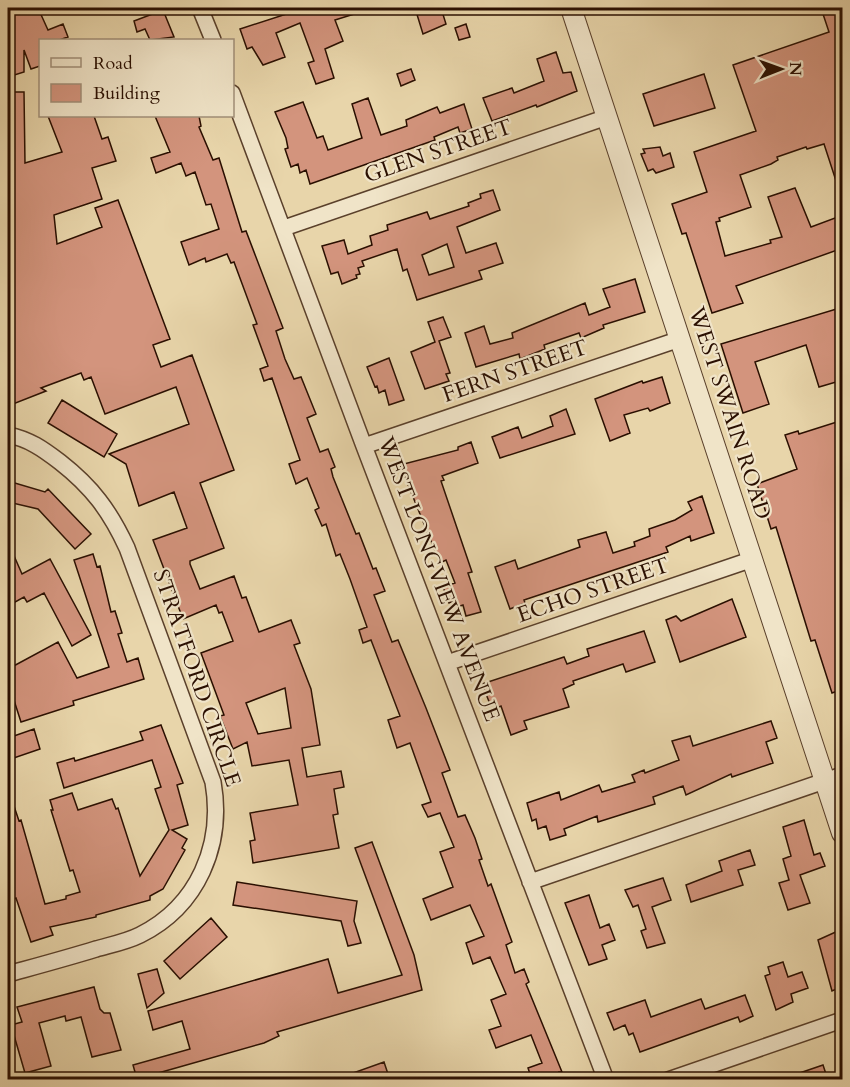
<svg xmlns="http://www.w3.org/2000/svg" width="850" height="1087" font-family="Cardo,serif">
<style>
.building{fill:#d3947d;stroke:#2a0f01;stroke-width:1.5;fill-rule:evenodd}
.lines{fill:none;stroke-linecap:round;stroke-linejoin:round}
.minor-casing{stroke:#5a402b;stroke-width:18}
.tertiary-casing{stroke:#5a402b;stroke-width:22}
.minor{stroke:#f0e4c8;stroke-width:15}
.tertiary{stroke:#f0e4c8;stroke-width:20}
.labels{text-anchor:middle;dominant-baseline:central;stroke-width:4.5;stroke-linejoin:round;paint-order:stroke}
.street-label{font-size:22px;fill:#2a0f01;stroke:#f0e4c8}
</style>
<rect width="100%" height="100%" fill="#e8d5aa"/>
<filter id="stains"><feTurbulence type="fractalNoise" baseFrequency=".00333" numOctaves="4"/><feColorMatrix values="0 0 0 0 .2 0 0 0 0 .09 0 0 0 0 .02 0 0 0 .5 -.17"/></filter>
<radialGradient id="worn" r=".72"><stop offset=".6" stop-color="#630" stop-opacity="0"/><stop offset="1" stop-color="#630" stop-opacity=".3"/></radialGradient>
<path class="building" d="M8 8H38L48 30 63 24 68 37 59 40H40V66L31 69 24 50V72L8 77Z
M305 8 307 14 326 8H366L367 10 335 20 343 41 325 49 334 78 316 84 308 63 314 61 300 23 276 33 285 57 263 65 252 47 247 49 240 29Z
M415 8H441L446 24 423 34Z
M821 8H843V90L837 92 843 110V193H840L824 144 807 149 806 147 777 157 778 160 771 164 740 175 751 207 719 218 720 221 716 222 725 256 771 243 770 240 782 237 768 197 795 188 811 227 843 215V248L736 286 743 303 712 313 686 233 682 234 672 204 707 192 694 152 756 131 733 65 829 32Z
M163 10 174 37 150 40 145 29 137 32 134 21Z
M466 24 470 37 459 40 455 28Z
M556 52 563 73 571 72 577 91 537 107 536 105 492 121 483 98 512 88 514 93 544 81 537 59Z
M411 69 415 80 401 86 397 74Z
M704 74 715 108 654 126 643 94Z
M8 92H24L25 163 62 152 48 116H94L102 139 108 137 116 161 92 168 102 199 54 215 57 244 102 227 95 208 118 200 170 339 153 345 161 367 192 355 234 470 200 483 224 548 190 561V564L200 589 234 576 242 598 246 597 259 632 291 620 300 643 294 645 311 689 320 745 302 748 307 777 341 771 344 787 334 789 338 814 333 815 339 848 253 863 250 841 255 840 250 813 298 805 289 760 252 766 247 742 233 749 220 716 224 715 201 653 233 641 222 612 219 613 216 605 183 619 153 540 187 528 174 492 139 506 126 464 109 454 189 424 176 387 105 414 91 377 84 380 81 373 41 388 46 391 8 406ZM285 688 291 728 258 734 246 703Z
M368 98 381 135 407 126 406 120 437 107 440 113 464 104 472 129 460 133 458 127 434 137 435 140 310 184 306 170 300 173 298 164 291 167 285 149 288 148 286 138 275 112 303 102 317 138 323 136 328 150 362 138 352 104Z
M155 116H199L201 126 199 127 213 160 219 158 242 232 246 231 283 328 276 331 285 359 294 379 301 377 316 414 307 418 320 452 328 449 335 467 331 469 333 477 356 534 359 533 373 569 376 568 385 591 374 595 384 621 392 642 398 640 426 708 450 770 442 773 458 817 465 815 475 838 482 859 479 860 488 886 491 884 512 942 506 945 515 973 524 969 529 982 526 984 562 1072H559L561 1080H532L528 1068 542 1063 531 1035 496 1048 489 1030 501 1026 491 1000 506 994 490 957 473 964 466 943 484 936 470 905 431 920 423 899 453 887 440 852 454 847 440 813 428 817 422 805 431 802 410 743 397 748 388 720 400 716 371 640 363 643 359 630 367 627 350 579 340 554 336 556 326 524 322 526 315 510 319 508 307 478 296 484 289 464 300 460 272 378 264 381 260 369 268 366 253 325 257 324 234 262 231 263 227 254 206 262 205 258 189 265 181 242 219 229 211 204 206 205 195 172 186 176 181 163 156 173 151 158 170 152Z
M660 147 663 156 670 153 674 167 656 173 653 169 648 171 641 154 645 153 643 149Z
M493 190 500 210 457 227 466 253 496 243 503 263 479 271 482 279 417 300 407 269 403 271 397 249 362 261 364 266 358 268 360 274 356 275 357 278 342 284 338 272 331 274 322 246 344 240 348 254 372 245 370 236 388 230 387 225 427 212 430 219 469 206 468 203 481 198 480 194ZM447 244 454 267 429 275 422 255Z
M635 279 645 312 603 325 604 328 581 338 579 333 544 345 545 349 520 359 519 354 476 367 465 333 484 326 490 344 513 338 512 333 585 303 589 315 610 307 603 289Z
M843 307V380L819 387 806 345 755 362 769 404 743 413 721 344Z
M443 317 451 337 439 341 450 373 446 374 449 381 425 389 411 352 435 342 428 322Z
M389 358 404 400 389 405 385 390 379 393 377 386 375 387 367 367Z
M662 377 670 403 650 411 648 408 624 415 630 433 610 441 595 399 642 381 643 383Z
M62 400 117 434 104 457 48 423Z
M566 409 575 434 500 458 492 437 518 427 522 438 553 426 550 416Z
M843 420V689L832 693 815 640 811 641 776 527 771 529 757 484 797 469 785 435 798 431 799 434Z
M471 442 478 463 442 476 444 480 441 481 472 572 468 573 481 612 466 616 463 605 457 607 455 600 449 603 443 587 455 583 446 560 440 563 400 465 458 450V447Z
M8 481 45 492 48 489 91 534 75 549 38 509 8 502Z
M702 496 714 533 691 541 690 536 666 547 668 552 524 600 525 603 510 609 495 567 515 560 518 569 580 547 578 540 606 532 613 553 635 546 634 542 650 536 649 529 675 520 692 510 688 502Z
M8 542 22 574 50 559 91 635 72 646 44 593 27 602 24 597 8 606Z
M93 554 97 567 100 566 111 612 115 611 122 633 118 634 127 662 138 658 144 679 73 701 74 705 21 722 11 691 8 693V669L58 642 77 678 109 667 74 560Z
M732 599 746 637 680 662 666 620 676 616 681 621Z
M644 631 655 662 626 672 623 664 573 681 574 684 563 689 569 707 524 721 527 729 511 735 501 706 497 708 495 702 490 704 482 684 564 657 567 664 589 656 587 649Z
M771 721 777 738 766 742 773 763 732 777 731 774 686 795 683 786 653 797 655 804 598 822 597 816 564 829 566 835 550 840 546 826 538 829 536 819 532 821 527 803 559 792 561 800 599 785 602 792 635 782 632 775 644 770 645 773 679 760 672 741 690 736 693 746Z
M161 725 183 783 177 785 188 825 172 830 187 839 182 848 185 850 163 889 150 896V900L96 915V917L50 927 53 935 31 942 16 898 14 899 8 872V795L10 794 19 821 21 820 45 904 66 899V896L80 892 73 870 70 871 51 810H53L50 800 72 793 78 810 112 799 116 809 118 808 140 876 169 830 155 789 161 787 152 760 64 788 57 763 74 758 75 761 143 740 140 732Z
M34 729 40 749 8 760V738Z
M804 820 814 855 820 853 825 866 800 875 810 903 788 910 779 883 789 880 783 859 791 856 783 827Z
M372 842 414 955 422 990 277 1032 279 1036 264 1043 137 1079 133 1065 190 1049 182 1021 153 1030 148 1011 328 959 338 993 402 975 355 848Z
M750 850 755 865 738 870 743 885 691 902 686 885 722 871 719 861Z
M663 878 671 900 652 907 665 943 647 948 641 931 646 929 638 905 633 907 625 890Z
M237 882 357 901 354 921 361 943 348 946 341 921 233 905Z
M589 895 600 928 609 924 615 940 602 945 607 959 589 965 565 903Z
M211 918 227 937 180 979 164 961Z
M840 930 843 939V986L832 991 818 940Z
M783 962 788 977 802 972 808 988 791 994 793 1002 776 1010 765 976 770 974 768 967Z
M157 969 164 993 147 1008 138 974Z
M94 987 100 1009 104 1013H110L121 1050 92 1057 81 1017 66 1021 65 1016 39 1023 51 1066 25 1073 11 1025 22 1022 17 1007Z
M745 995 753 1016 740 1022 738 1017 640 1052 633 1033 629 1035 625 1025 614 1030 607 1013 645 1000 651 1017 701 999 705 1009Z
M384 1062 390 1080H339V1078Z
M823 1065 828 1080H786L785 1078Z"/>
<g class="lines">
<defs>
<path id="minor" d="M200 8 213 40
M232 93 364 446 606 1080
M284 228 607 117
M8 435C29 439 43 449 60 462 92 487 110 511 127 548L213 782C224 845 198 906 140 935 126 942 110 945 96 949 67 958 37 966 8 974
M364 446 680 339
M447 663 753 559
M530 882 842 775
M668 1080 842 1020"/>
<path id="tertiary" d="M571 8 842 833"/>
</defs>
<use href="#minor" class="minor-casing"/>
<use href="#tertiary" class="tertiary-casing"/>
<use href="#minor" class="minor"/>
<use href="#tertiary" class="tertiary"/>
</g>
<g class="labels">
<g class="street-label">
<text transform="translate(438 151) rotate(-19)">GLEN STREET</text>
<text transform="translate(515 371) rotate(-19)">FERN STREET</text>
<text transform="translate(730 413) rotate(72)">WEST SWAIN ROAD</text>
<text transform="translate(439 579) rotate(69)">WEST LONGVIEW AVENUE</text>
<text transform="translate(593 590) rotate(-19)">ECHO STREET</text>
<text transform="translate(197 678) rotate(71)">STRATFORD CIRCLE</text>
</g>
</g>
<rect width="850" height="1087" fill="none" stroke="#e8d5aa" stroke-width="30"/>
<rect x="9" y="9" width="832" height="1069" fill="none" stroke="#2a0f01" stroke-width="3"/>
<rect x="15" y="15" width="820" height="1057" fill="none" stroke="#2a0f01" stroke-width="1.5"/>
<rect x="39" y="39" width="195" height="78" fill="#f0e4c8" stroke="#a18f78" stroke-width="1.5"/>
<rect x="51" y="58" width="30" height="9" fill="#f0e4c8" stroke="#a18f78" stroke-width="1.5"/>
<text x="93" y="69" font-size="18" fill="#2a0f01">Road</text>
<rect x="51" y="84" width="30" height="18" fill="#d3947d" stroke="#a18f78" stroke-width="1.5"/>
<text x="93" y="99" font-size="18" fill="#2a0f01">Building</text>
<g transform="translate(781 69) rotate(89)" stroke="#f0e4c8" stroke-width="4.5" paint-order="stroke">
<path d="M0-4.5L10 22L0 15L-10 22Z" fill="#2a0f01"/>
<text y="-9" font-size="16" font-weight="bold" text-anchor="middle" fill="#2a0f01">N</text>
</g>
<rect width="100%" height="100%" filter="url(#stains)"/>
<rect width="100%" height="100%" fill="url(#worn)"/>
</svg>
